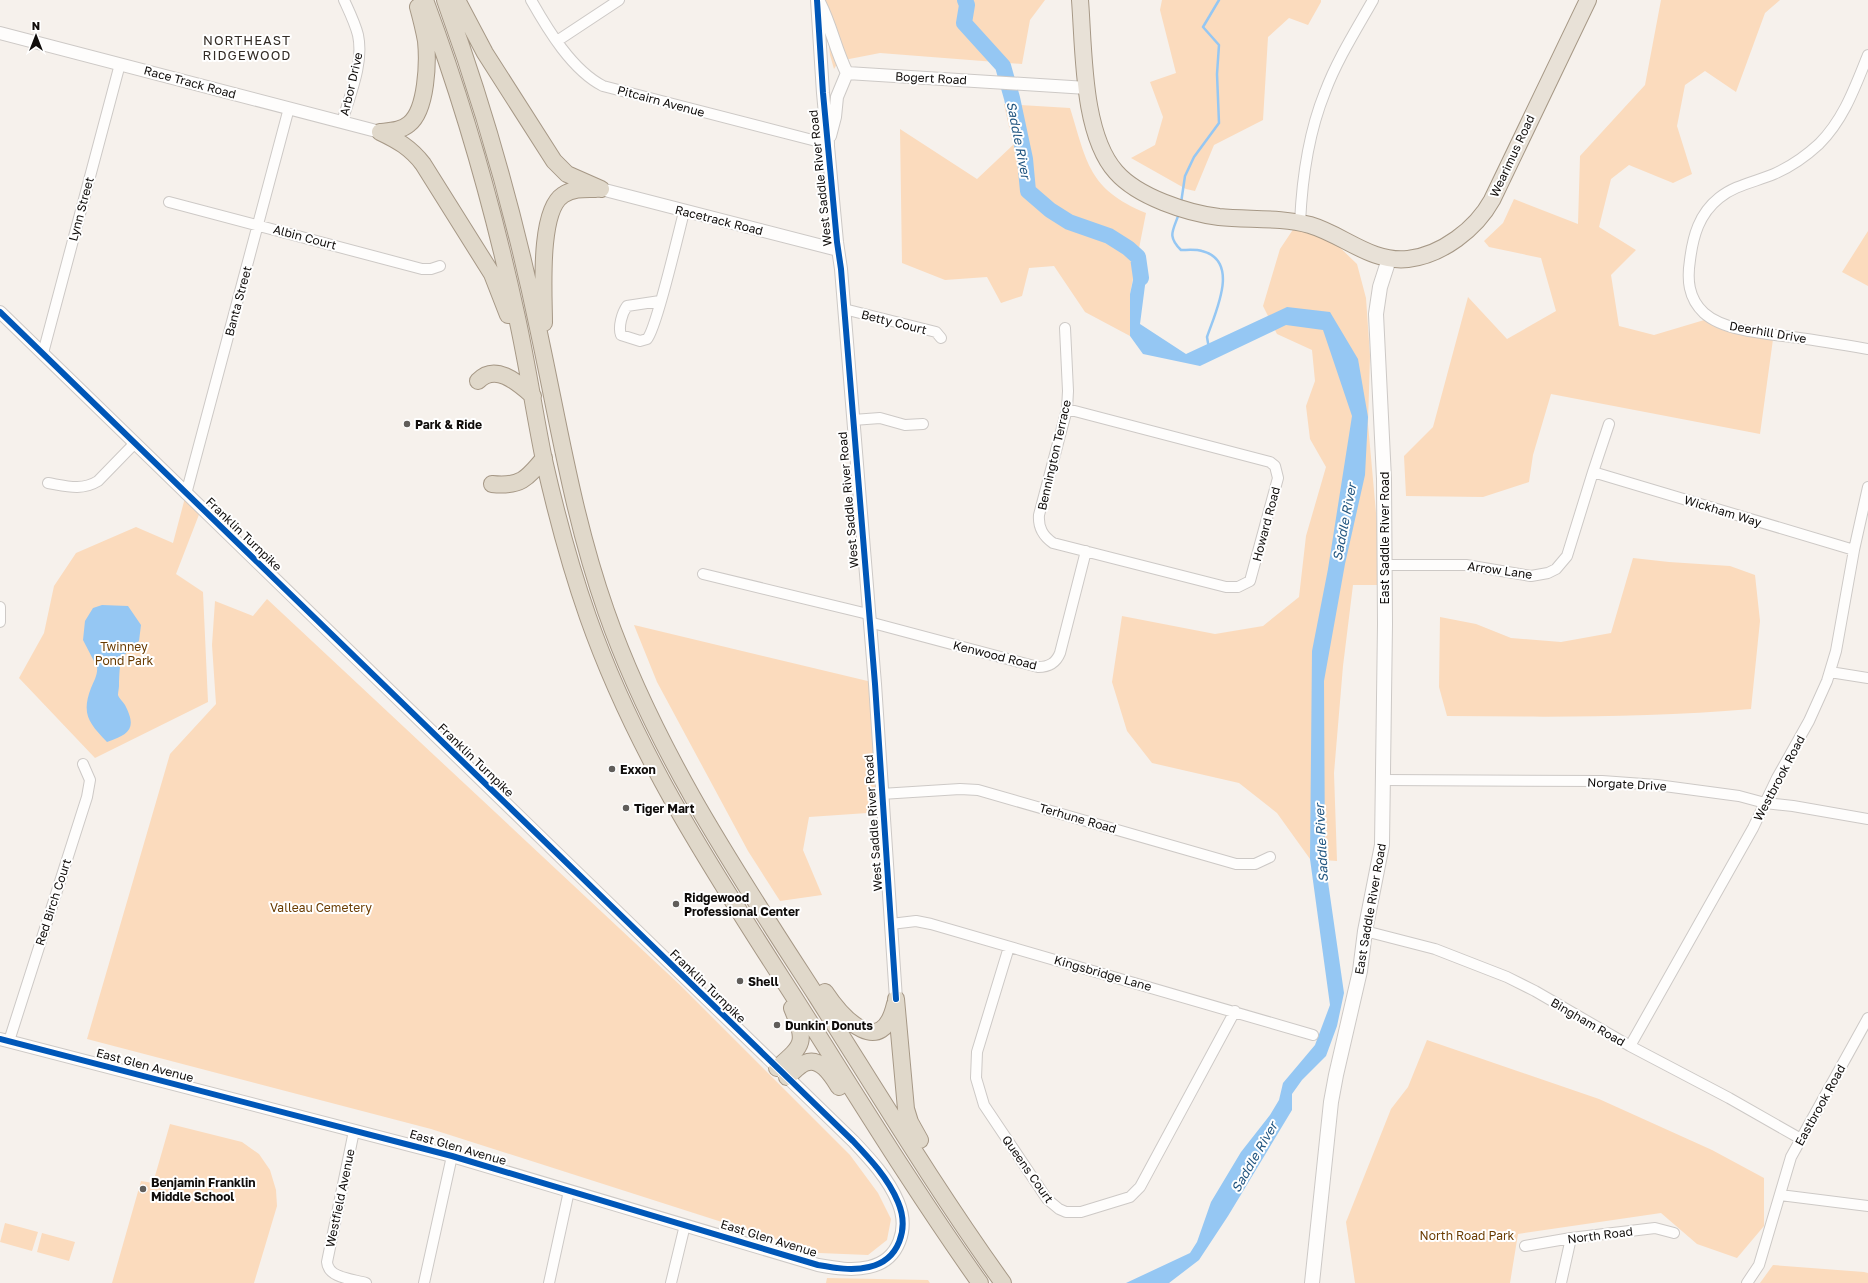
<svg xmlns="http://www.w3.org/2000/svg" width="1868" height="1283" font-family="'Golos Text',sans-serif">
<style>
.green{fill:#fbdbbd}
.water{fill:#95c7f3}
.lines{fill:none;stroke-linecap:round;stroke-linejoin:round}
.stream{stroke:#95c7f3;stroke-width:2.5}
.river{stroke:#95c7f3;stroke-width:16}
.minor-casing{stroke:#cdc9c6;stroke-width:12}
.tertiary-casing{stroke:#cdc9c6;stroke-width:14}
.secondary-casing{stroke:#cdc9c6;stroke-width:16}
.primary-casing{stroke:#a69886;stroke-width:18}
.trunk-casing{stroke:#a69886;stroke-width:18}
.minor{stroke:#fefdfc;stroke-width:10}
.tertiary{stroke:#fefdfc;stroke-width:12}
.secondary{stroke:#fefdfc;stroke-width:14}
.primary{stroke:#e8e1d7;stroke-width:16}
.trunk{stroke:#e0d8ca;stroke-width:16}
.cycleway-casing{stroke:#fff;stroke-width:8}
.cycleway{stroke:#0057b8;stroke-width:6}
.poi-dot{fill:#605d5a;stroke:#fff;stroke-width:1.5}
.labels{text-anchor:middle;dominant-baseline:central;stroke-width:4;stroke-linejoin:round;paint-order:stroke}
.street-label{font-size:12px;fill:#100d0b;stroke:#fff}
.poi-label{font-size:12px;font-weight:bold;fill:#100d0b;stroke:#fff;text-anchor:start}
.park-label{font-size:12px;fill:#693b01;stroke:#fff}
.neighbourhood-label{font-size:13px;letter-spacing:1px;fill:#332c26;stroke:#fff}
.water-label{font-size:13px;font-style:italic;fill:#225681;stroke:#fff}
</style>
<rect width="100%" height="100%" fill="#f6f1ec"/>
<path class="green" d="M824 0H1045L1030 20 1022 64 880 53 839 61 834 69 830 55Z
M1162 0H1321V2L1308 25 1289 18 1268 37 1263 120 1214 145 1195 191 1186 189 1131 158 1155 145 1163 117 1150 82 1176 73 1160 10Z
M1661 0H1780L1765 13 1736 92 1705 71 1685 85 1677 126 1692 174 1673 183 1629 165 1611 179 1599 227 1636 250 1611 275 1619 326 1654 335 1711 318 1774 332 1760 434 1551 394 1533 455 1529 482 1483 497 1406 496 1404 456 1433 427 1468 297 1507 339 1556 311 1541 258 1489 247 1484 241 1503 223 1514 199 1578 224 1580 156 1645 85Z
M1004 104 1070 108C1087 162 1088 189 1146 213L1130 294V336L1085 312 1054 266 1029 268 1022 296 1001 303 987 277 945 280 902 263 900 129 977 179 1013 145Z
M1296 225 1331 239 1357 264 1366 298 1370 356 1368 424 1377 524 1378 585H1353L1343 666 1334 773 1337 861 1310 859 1277 813 1239 783 1152 763 1127 731 1112 682 1122 616 1215 634 1263 626 1299 597 1306 536 1326 467 1310 439 1306 406 1315 381 1312 350 1277 334 1263 306 1280 249Z
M1868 231V286L1842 272Z
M186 494 200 512 176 574 203 592 208 702 95 758 19 678 44 633 54 586 76 553 136 527 173 543Z
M1633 558 1669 562 1730 566 1755 575 1760 621 1751 709C1650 718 1548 717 1447 716L1439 687 1440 617 1476 624 1511 638 1561 642 1611 633Z
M267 599 680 985 850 1155 878 1193 891 1219 887 1240 868 1255 819 1253 431 1129 87 1039 170 754 216 704 212 645 215 601 253 616Z
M634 625 876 683 882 812 809 817 803 850 822 895 780 901 748 851 657 682Z
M1427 1040 1599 1099 1712 1150 1764 1178V1226L1737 1258 1697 1244 1661 1213 1518 1234 1510 1283H1355L1346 1222 1391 1109 1408 1087Z
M170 1124 242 1142 259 1154 270 1170 276 1190 277 1206 254 1283H112L141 1181 153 1183Z
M5 1223 38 1232 32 1251 0 1242Z
M42 1233 75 1242 69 1261 37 1252Z
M1773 1265 1864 1272 1868 1273V1283H1760Z
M827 1278 928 1280 930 1283H826Z"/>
<path class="water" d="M1138 257 1147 270 1140 324 1186 354 1287 307 1330 312 1358 359 1368 417 1365 475 1345 564 1324 681 1325 861 1344 993 1337 1026 1326 1056 1302 1080 1292 1094V1110L1228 1216 1199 1260 1169 1283H1126L1190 1253 1197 1242 1211 1202 1241 1152 1270 1115 1279 1100 1283 1083 1315 1045 1330 1005 1310 859 1312 651 1328 569 1352 416 1323 330 1286 325 1200 366 1143 354 1130 336V294Z
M102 605 128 606 141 625 139 641C119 658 120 660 119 686 119 688 118 692 118 695 119 698 123 702 125 705 137 728 130 734 107 742 89 723 81 714 91 688 94 681 98 674 97 667L83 640 85 621 93 608Z"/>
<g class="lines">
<path class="stream" d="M1181 203 1185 176 1194 157 1219 123 1217 74 1219 45 1203 27 1219 0
M1179 213C1174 230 1166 235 1181 250 1187 250 1196 249 1202 251 1241 261 1215 313 1207 337L1208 343"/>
<path class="river" d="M965 0 967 5 964 23 1003 66 1012 98 1025 159 1028 191 1050 210 1069 222 1109 236 1128 248 1138 257 1141 278"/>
<defs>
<path id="minor" d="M531 0C548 30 572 70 603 86L824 143H829
M557 41 619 0
M1868 55C1855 87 1844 119 1819 144 1806 156 1790 167 1774 174 1755 182 1735 185 1719 198 1699 214 1693 236 1690 260 1687 279 1688 298 1704 313 1725 332 1771 334 1799 338 1822 341 1845 345 1868 349
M342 122C350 95 364 63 358 35 355 23 349 11 344 0
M169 202 422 269H431L440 266
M1300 223C1302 178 1308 134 1325 92 1337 60 1356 30 1373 0
M660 301 627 306C622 313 618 327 621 335L640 341 647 339C656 330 679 231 684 212
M844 309 936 332 941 338
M1065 328 1068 391 1067 409 1039 515C1038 528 1043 536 1053 543L1226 587H1238L1250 581 1278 478 1275 466 1270 462 1067 409
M43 353 120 64
M853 420 880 418 905 425 923 424
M1593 472 1854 550
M48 483C66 486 82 491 98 481L134 444
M186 494 289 108
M1384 565H1466L1531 576 1548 573 1556 569 1567 556 1593 472 1609 424
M703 574 868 614
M0 607V622
M869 622 1038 667C1049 667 1056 663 1060 653L1086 551
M1830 672 1868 678
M1383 780 1602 781 1657 785 1739 796 1765 803 1793 806 1868 819
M881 794 960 789 978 790 1236 864H1255L1270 857
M891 924 916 921 931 924 1313 1035
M1365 931 1435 949 1507 977 1535 991 1630 1046 1729 1098 1801 1139
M1009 947 977 1052 976 1078 984 1105 1047 1199 1059 1209 1066 1212H1081L1130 1197 1140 1187 1235 1011
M9 1041 87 797 90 780 83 764
M1630 1046 1753 828 1777 778 1809 721 1827 681 1836 651 1854 550 1868 487
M354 1131 327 1262C328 1278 352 1279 366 1283
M1780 1195 1868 1206
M1525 1246 1571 1238 1655 1228 1674 1233
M424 1283 452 1156
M549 1283 569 1191
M671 1283 685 1225
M1561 1283 1571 1238
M1747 1283 1759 1265 1791 1157 1868 1018"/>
<path id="tertiary" d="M817 0 823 93 837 242 841 269 875 684 896 999
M819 2C831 25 835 49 847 73
M0 33 380 132
M847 73 1087 88
M830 136 835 117 837 97 847 73
M601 189 838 250
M0 312 853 1141C870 1159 888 1178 898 1202 909 1228 900 1260 869 1267 852 1271 835 1268 818 1265L452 1156 0 1039"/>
<path id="secondary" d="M1312 1283 1331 1102 1336 1075 1360 971 1365 931 1382 845 1385 624 1384 479 1376 314 1380 287 1389 259"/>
<path id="primary" d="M1080 0C1084 50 1082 134 1116 172 1138 197 1187 213 1219 217 1249 220 1280 217 1310 225 1344 235 1371 263 1408 259 1442 255 1476 229 1492 200L1588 0"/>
<path id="trunk" d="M425 0C463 102 493 207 516 313 527 362 534 411 544 460 556 513 570 566 588 617 637 756 715 874 794 997 855 1093 914 1190 980 1283
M445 0C484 107 515 217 538 328 559 425 573 517 606 611 655 751 737 873 817 997 878 1093 937 1191 1003 1283
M457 0 485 53 554 161 567 174 601 189
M380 132C397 140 411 148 423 164L492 274 508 315
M380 132C390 131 401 131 409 124 427 110 428 61 426 41 424 30 421 18 418 7
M544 323C544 295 538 211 563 195 573 188 585 189 596 189
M478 381C496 362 519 384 533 396
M492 484C520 487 527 479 544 458
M825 992C843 1019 882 1060 895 1004
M896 999 906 1109 910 1122 920 1140
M777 1068C805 1044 806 1042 792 1008
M787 1077C793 1073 798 1066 805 1063 820 1056 832 1076 839 1087"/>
</defs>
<use href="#minor" class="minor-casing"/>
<use href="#tertiary" class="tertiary-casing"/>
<use href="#secondary" class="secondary-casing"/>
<use href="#primary" class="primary-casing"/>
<use href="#trunk" class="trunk-casing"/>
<use href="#minor" class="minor"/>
<use href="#tertiary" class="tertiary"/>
<use href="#secondary" class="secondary"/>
<use href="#primary" class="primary"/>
<use href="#trunk" class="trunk"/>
<defs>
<path id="cycleway" d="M817 0 823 93 837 242 841 269 875 684 896 999
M0 312 853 1141C870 1159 888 1178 898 1202 909 1228 900 1260 869 1267 852 1271 835 1268 818 1265L452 1156 0 1039"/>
</defs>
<use href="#cycleway" class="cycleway-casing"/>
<use href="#cycleway" class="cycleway"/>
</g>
<g class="poi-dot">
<circle cx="407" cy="424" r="4"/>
<circle cx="612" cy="769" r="4"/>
<circle cx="626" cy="808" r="4"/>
<circle cx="676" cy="904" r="4"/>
<circle cx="740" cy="981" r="4"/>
<circle cx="777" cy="1025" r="4"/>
<circle cx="143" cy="1189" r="4"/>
</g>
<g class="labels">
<g class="street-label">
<text transform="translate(931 78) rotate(3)">Bogert Road</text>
<text transform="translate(190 82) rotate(15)">Race Track Road</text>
<text transform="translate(351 84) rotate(-77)">Arbor Drive</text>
<text transform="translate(661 101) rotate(15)">Pitcairn Avenue</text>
<text transform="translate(1512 156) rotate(-65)">Wearimus Road</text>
<text transform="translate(820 178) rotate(-96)">West Saddle River Road</text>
<text transform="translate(81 209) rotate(-75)">Lynn Street</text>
<text transform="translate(719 220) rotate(14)">Racetrack Road</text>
<text transform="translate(305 237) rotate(15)">Albin Court</text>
<text transform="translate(238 301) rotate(-75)">Banta Street</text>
<text transform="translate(894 322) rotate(14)">Betty Court</text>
<text transform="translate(1768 332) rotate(10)">Deerhill Drive</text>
<text transform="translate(1054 455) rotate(-77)">Bennington Terrace</text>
<text transform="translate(848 500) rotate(-95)">West Saddle River Road</text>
<text transform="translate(1723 511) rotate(17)">Wickham Way</text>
<text transform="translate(1266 524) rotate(-75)">Howard Road</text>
<text transform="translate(244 534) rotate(44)">Franklin Turnpike</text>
<text transform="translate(1384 538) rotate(-90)">East Saddle River Road</text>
<text transform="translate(1500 570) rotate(8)">Arrow Lane</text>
<text transform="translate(995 655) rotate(14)">Kenwood Road</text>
<text transform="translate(476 760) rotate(44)">Franklin Turnpike</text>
<text transform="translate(1779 778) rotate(-62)">Westbrook Road</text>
<text transform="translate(1627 784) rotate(3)">Norgate Drive</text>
<text transform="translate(1078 818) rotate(16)">Terhune Road</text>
<text transform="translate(873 823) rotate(-94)">West Saddle River Road</text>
<text transform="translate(53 902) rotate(-72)">Red Birch Court</text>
<text transform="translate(1370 909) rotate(-80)">East Saddle River Road</text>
<text transform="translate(1103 973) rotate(16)">Kingsbridge Lane</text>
<text transform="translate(708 986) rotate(44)">Franklin Turnpike</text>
<text transform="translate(1588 1022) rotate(30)">Bingham Road</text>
<text transform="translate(145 1065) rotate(15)">East Glen Avenue</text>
<text transform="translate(1820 1105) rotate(-61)">Eastbrook Road</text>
<text transform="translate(458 1147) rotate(16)">East Glen Avenue</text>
<text transform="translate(1028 1169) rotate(55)">Queens Court</text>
<text transform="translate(340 1198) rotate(-78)">Westfield Avenue</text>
<text transform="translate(1600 1235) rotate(-7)">North Road</text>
<text transform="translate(769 1238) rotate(17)">East Glen Avenue</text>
</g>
<g class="poi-label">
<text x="415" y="424">Park &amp; Ride</text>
<text x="620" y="769">Exxon</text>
<text x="634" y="808">Tiger Mart</text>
<text x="684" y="897">Ridgewood<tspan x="684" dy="14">Professional Center</tspan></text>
<text x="748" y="981">Shell</text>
<text x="785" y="1025">Dunkin' Donuts</text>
<text x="151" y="1182">Benjamin Franklin<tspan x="151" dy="14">Middle School</tspan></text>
</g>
<g class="park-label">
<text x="124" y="646">Twinney<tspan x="124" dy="14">Pond Park</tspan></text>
<text x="321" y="907">Valleau Cemetery</text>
<text x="1467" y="1235">North Road Park</text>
</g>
<g class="neighbourhood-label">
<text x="247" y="40">NORTHEAST<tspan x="247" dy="15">RIDGEWOOD</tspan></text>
</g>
<g class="water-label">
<text transform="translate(1019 140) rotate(79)">Saddle River</text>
<text transform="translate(1344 522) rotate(-79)">Saddle River</text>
<text transform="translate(1321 843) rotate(-93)">Saddle River</text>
<text transform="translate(1254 1157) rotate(-60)">Saddle River</text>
</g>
</g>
<g transform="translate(36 36)" stroke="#ffffff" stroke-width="3" paint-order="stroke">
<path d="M0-3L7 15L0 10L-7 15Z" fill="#100d0b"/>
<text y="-6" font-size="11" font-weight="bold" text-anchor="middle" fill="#100d0b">N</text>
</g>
</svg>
